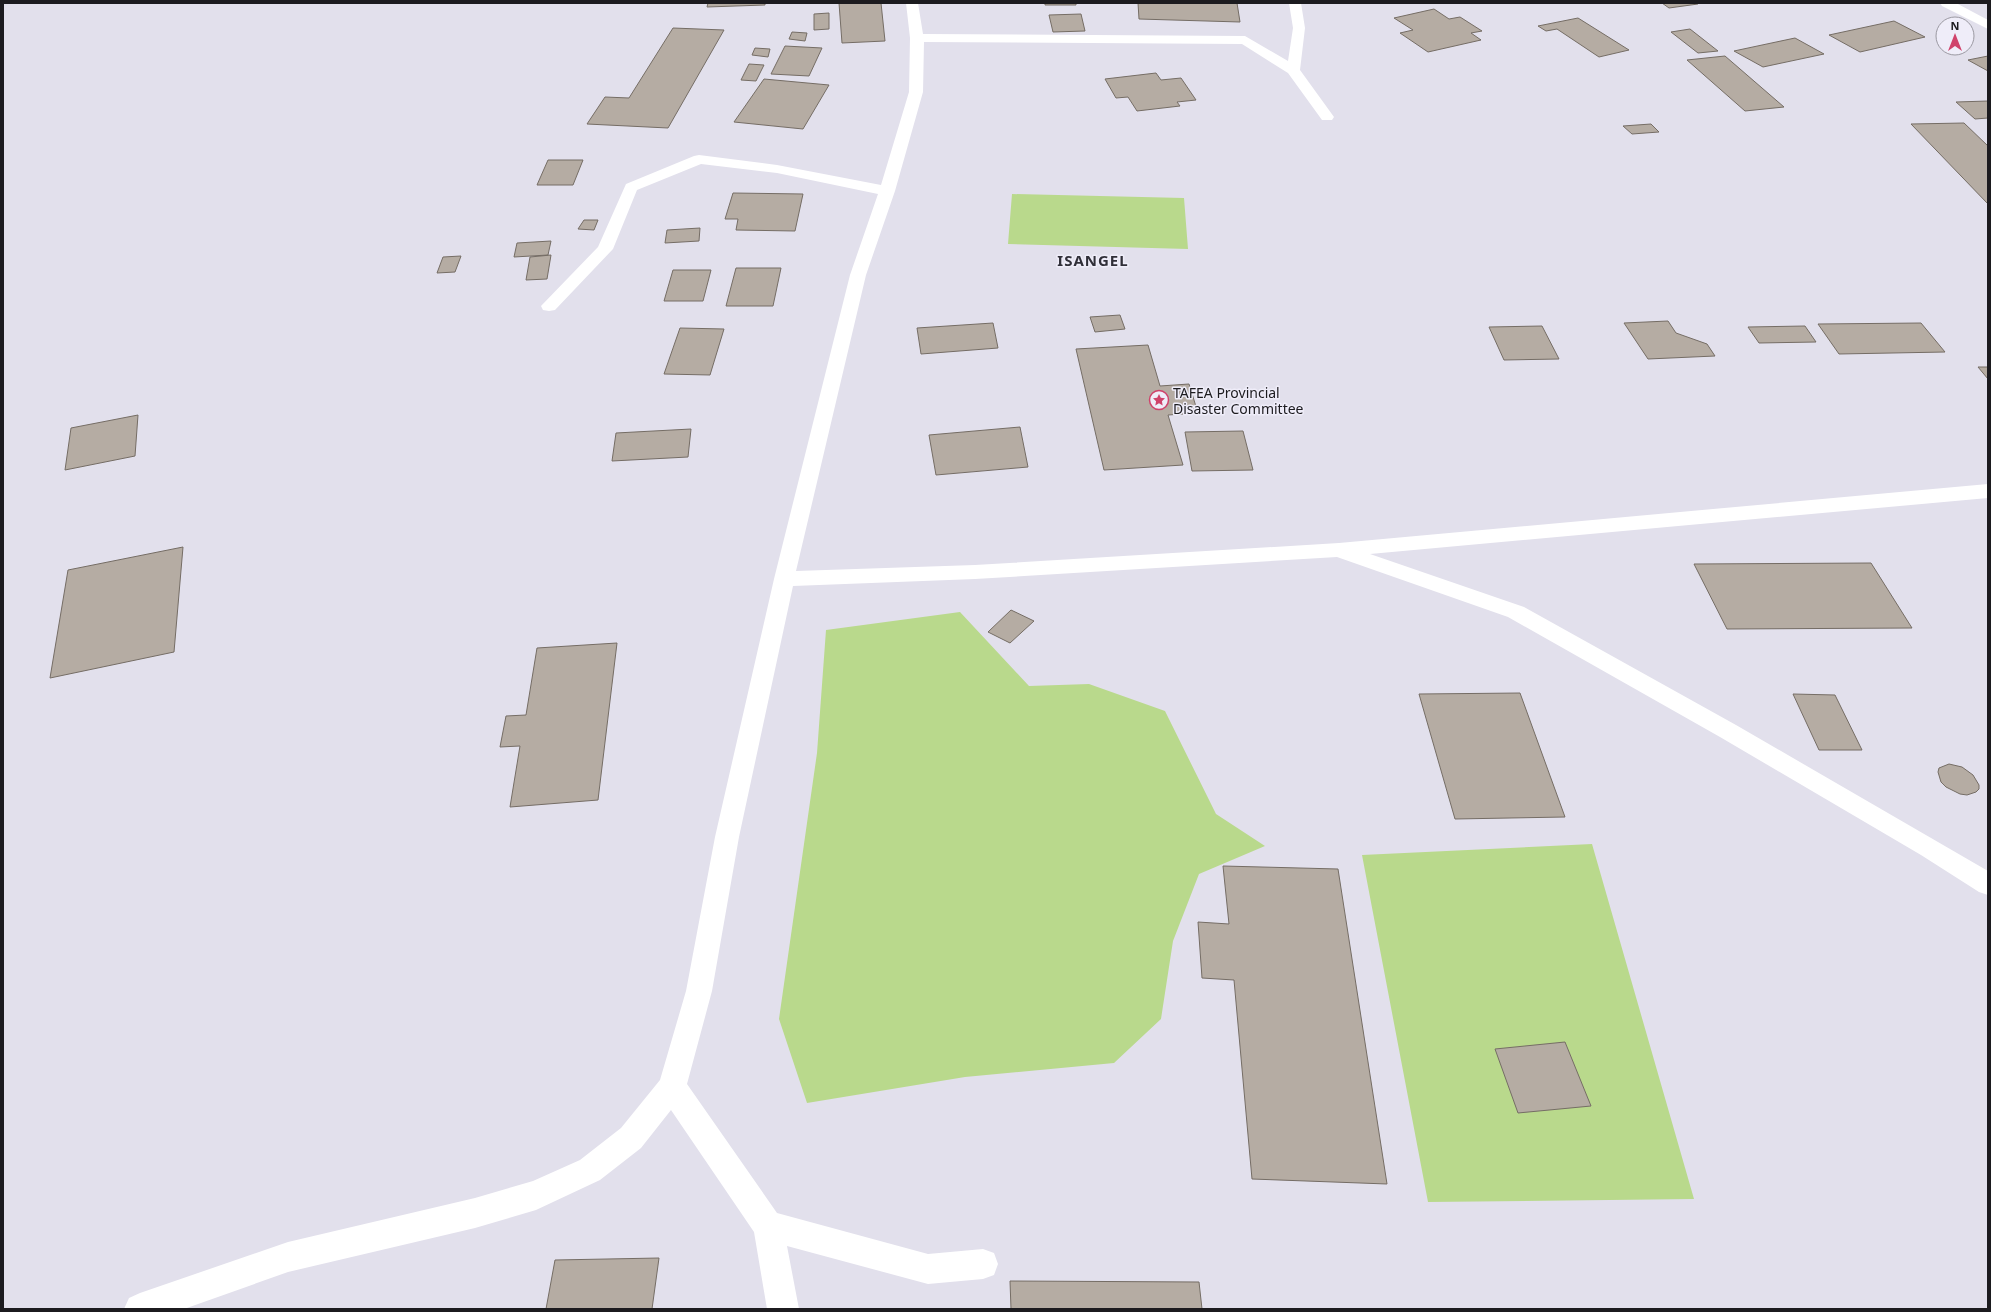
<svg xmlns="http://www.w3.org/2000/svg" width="1991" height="1312" font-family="'Noto Sans',sans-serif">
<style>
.green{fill:#b9d98c}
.building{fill:#b5aca3;stroke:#756d65}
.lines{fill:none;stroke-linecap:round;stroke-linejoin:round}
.minor{fill:#fff;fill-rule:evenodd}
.labels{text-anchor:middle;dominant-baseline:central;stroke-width:3;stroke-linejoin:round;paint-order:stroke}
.poi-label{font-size:14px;fill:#1c1b1f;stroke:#efedf9;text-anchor:start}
.far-district-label{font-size:15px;font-weight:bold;letter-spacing:1px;fill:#302f38;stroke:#efedf9}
</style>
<rect width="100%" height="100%" fill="#e2e0ec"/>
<path class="green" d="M1012 194 1184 198 1188 249 1008 244Z
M960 612 1029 686 1089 684 1165 711 1216 814 1265 846 1199 874 1173 941 1161 1019 1114 1063 965 1077 807 1103 779 1019 817 753 826 630Z
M1592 844 1694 1199 1428 1202 1362 855Z"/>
<path class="building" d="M708 3H765V5L707 7Z
M839 3H881L885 41 842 43Z
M1045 3H1076V5H1045Z
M1138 3H1237L1240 22 1139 19Z
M1662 3H1697L1698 4 1669 8Z
M1434 9 1449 19 1460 17 1482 31 1471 33 1481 40 1428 52 1400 33 1413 30 1394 18Z
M829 13V29L814 30V14Z
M1081 14 1085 31 1053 32 1049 15Z
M1578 18 1629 50 1599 57 1557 29 1546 31 1538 26Z
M1894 21 1925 37 1860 52 1829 35Z
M673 28 724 30 668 128 587 124 605 97 629 98Z
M1690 29 1718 51 1698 53 1671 32Z
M792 32 807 33 805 41 789 39Z
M1795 38 1824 54 1763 67 1734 51Z
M785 46 822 48 809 76 771 74Z
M755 48 770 49 768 57 752 55Z
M1725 56 1784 107 1745 111 1687 60Z
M1988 56V71L1968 60Z
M749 64 764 65 756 81 741 80Z
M1156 73 1161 80 1181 78 1196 100 1177 102 1180 106 1137 111 1128 97 1116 98 1105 79Z
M764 79 829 85 803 129 734 122Z
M1988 101V118L1975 119 1956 102Z
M1964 123 1988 146V204L1911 124Z
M1651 124 1659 132 1632 134 1623 126Z
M548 160H583L573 185H537Z
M733 193 803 194 795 231 736 230 738 219H725Z
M584 220H598L594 230 578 229Z
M700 228 699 241 665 243 667 230Z
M551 241 548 255 514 257 517 243Z
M551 255 547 279 526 280 530 257Z
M461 256 455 272 437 273 443 257Z
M736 268H781L773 306H726Z
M673 270H711L703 301H664Z
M1120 315 1125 329 1095 332 1090 317Z
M1668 321 1676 333 1707 344 1715 356 1648 359 1624 323Z
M993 323 998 348 921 354 917 328Z
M1921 323 1945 352 1839 354 1818 324Z
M1542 326 1559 359 1504 360 1489 327Z
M1805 326 1816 342 1759 343 1748 327Z
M680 328 724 329 710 375 664 374Z
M1148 345 1160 386 1189 384 1198 413 1168 415 1183 465 1104 470 1076 349Z
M1978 367H1988V379Z
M138 415 135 456 65 470 71 428Z
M1020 427 1028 467 936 475 929 435Z
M691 429 688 457 612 461 616 433Z
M1243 431 1253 470 1192 471 1185 432Z
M183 547 174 652 50 678 68 570Z
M1871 563 1912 628 1727 629 1694 564Z
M1011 610 1034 621 1010 643 988 632Z
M617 643 598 800 510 807 520 746 500 747 506 716 526 715 537 648Z
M1520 693 1565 817 1455 819 1419 694Z
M1793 694 1835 695 1862 750H1819Z
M1949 764 1962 767 1973 775 1979 785V789L1976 792 1967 795 1960 794 1946 787 1941 782 1938 772 1939 768Z
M1223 866 1338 869 1387 1184 1252 1179 1234 980 1202 978 1198 922 1229 924Z
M1565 1042 1591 1106 1518 1113 1495 1049Z
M659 1258 652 1309H546L555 1260Z
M1010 1281 1199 1282 1202 1309H1011Z"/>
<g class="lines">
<path class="minor" d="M906 3H918L923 34 1245 36 1288 61 1293 28 1289 3H1301L1305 28 1300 70 1334 117 1332 120H1322L1288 73 1242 44 924 42 923 92 895 191 866 275 796 571 975 565 1339 543 1988 484V498L1370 554 1524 607 1736 725 1988 871V895L1979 892 1921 855 1720 737 1508 617 1337 557 975 579 793 586 739 837 712 991 687 1084 777 1213 928 1254 983 1249 994 1253 998 1264 994 1275 983 1279 928 1284 787 1246 799 1309H767L754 1232 671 1110 641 1148 600 1180 536 1210 475 1228 288 1272 184 1309H124L129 1298 140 1293 288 1242 475 1198 533 1181 580 1160 621 1128 660 1080 686 991 715 837 774 579 850 275 878 194 777 173 701 164 637 190 613 249 555 310 549 311 543 310 541 306 598 247 626 184 694 156 699 155 777 165 881 185 909 92 910 38Z
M1940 3H1956L1988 20V29L1942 6Z"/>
</g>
<defs>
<symbol id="sight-ring" viewBox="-11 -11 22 22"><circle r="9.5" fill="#efedf9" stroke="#d0426b" stroke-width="1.5"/><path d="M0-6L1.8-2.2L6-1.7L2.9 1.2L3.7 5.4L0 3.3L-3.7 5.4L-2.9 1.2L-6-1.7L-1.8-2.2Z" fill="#d0426b"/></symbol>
</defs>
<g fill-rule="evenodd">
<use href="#sight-ring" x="1148" y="389" width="22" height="22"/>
</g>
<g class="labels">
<g class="poi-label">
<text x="1173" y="392">TAFEA Provincial<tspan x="1173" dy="16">Disaster Committee</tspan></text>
</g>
<g class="far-district-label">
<text x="1093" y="260">ISANGEL</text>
</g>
</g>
<rect width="1991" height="1312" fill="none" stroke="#1c1b1f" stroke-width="8"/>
<g transform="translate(1955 36)"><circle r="19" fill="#efedf9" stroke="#9b99a2"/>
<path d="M0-3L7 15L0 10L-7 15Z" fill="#d0426b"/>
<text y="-6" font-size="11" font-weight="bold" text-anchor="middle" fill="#1c1b1f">N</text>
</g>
</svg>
